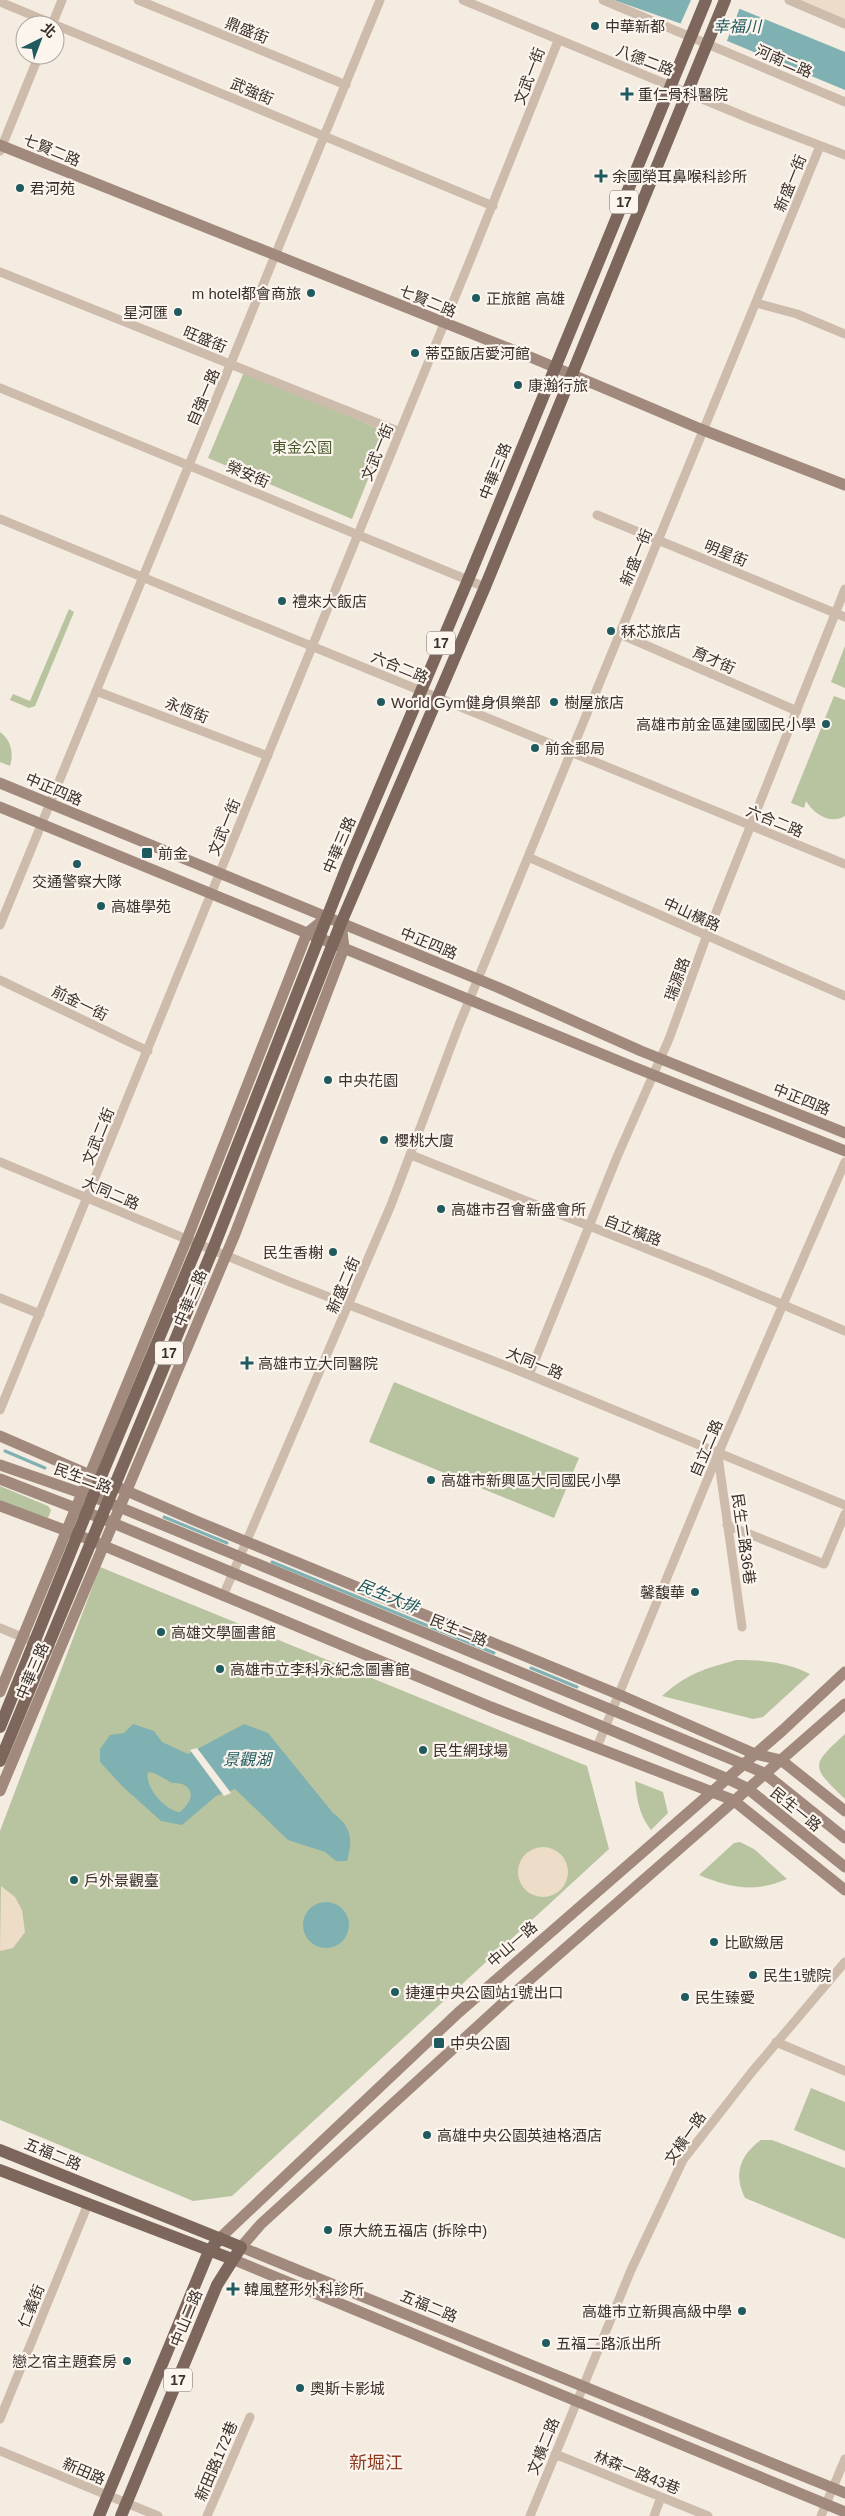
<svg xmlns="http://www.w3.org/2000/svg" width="845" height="2516" font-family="Helvetica,'Noto Sans TC',sans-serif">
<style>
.green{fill:#b8c4a0}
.plaza{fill:#ecdcc8}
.water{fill:#7fb0b2;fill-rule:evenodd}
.pier{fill:#f4ebe1}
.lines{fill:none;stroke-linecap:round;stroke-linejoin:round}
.stream{stroke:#7fb0b2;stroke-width:3}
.street{stroke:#cdbbac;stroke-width:9}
.secondary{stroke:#a18a7d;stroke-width:11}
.primary{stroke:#7d675c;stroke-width:12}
.poi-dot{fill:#1f5a5e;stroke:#fbf5ee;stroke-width:2}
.labels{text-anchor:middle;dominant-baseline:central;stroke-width:4.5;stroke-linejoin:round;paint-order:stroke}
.shield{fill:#fbf5ee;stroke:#756b66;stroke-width:1}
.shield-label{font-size:14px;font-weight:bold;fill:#3b302b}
.poi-label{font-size:15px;fill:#3b302b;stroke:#fbf5ee;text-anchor:start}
.street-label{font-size:15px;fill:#3b302b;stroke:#fbf5ee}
.park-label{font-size:15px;fill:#4a5a2e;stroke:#fbf5ee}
.water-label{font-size:16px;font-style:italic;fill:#1f5a5e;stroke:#fbf5ee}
.quarter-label{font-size:18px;fill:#8c3b22;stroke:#fbf5ee}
</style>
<rect width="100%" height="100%" fill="#f4ebe1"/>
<path class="green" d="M244 372 387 432 352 519 208 458Z
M69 609 74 612 35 706 29 708 10 700 13 694 30 701Z
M845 646V688L831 682Z
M834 696 845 700V816C830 825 814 814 806 801L804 808 791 803Z
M0 732C11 740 14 753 10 766L0 762Z
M394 1382 579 1458 554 1518 369 1442Z
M0 1486 48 1506 51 1510 48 1518 0 1501Z
M100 1567 587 1766 609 1849 232 2196 193 2201 0 2120V1831Z
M736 1660C763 1660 786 1662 810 1674L763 1717 753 1719 662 1696C688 1673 704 1669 736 1660Z
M845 1734V1799C811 1766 810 1766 845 1734Z
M635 1781 663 1792 668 1813 651 1830C639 1815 637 1799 635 1781Z
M740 1842 754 1849 787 1879C755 1893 730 1888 699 1875L734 1843Z
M811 2088 845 2102V2151L794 2130Z
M761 2140H772L845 2168V2239L745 2198C733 2174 740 2155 761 2140Z"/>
<path class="plaza" d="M796 0H845V24Z
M518 1872a25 25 0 1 1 50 0a25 25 0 1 1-50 0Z
M1 1886 15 1897 22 1910 25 1932 13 1948 0 1951Z"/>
<path class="water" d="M614 0H718L845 52V90L713 35Z
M133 1724 154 1731 162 1742 188 1754 244 1724 268 1733 333 1813C352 1827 353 1840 347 1861H336L325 1852 288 1840 235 1789 216 1796 182 1825 161 1821 122 1786 100 1762V1749L110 1735 124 1733ZM148 1772C157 1773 163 1778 170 1782 174 1784 178 1783 182 1784 198 1791 189 1805 180 1812 166 1811 144 1787 148 1772Z
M303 1925a23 23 0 1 1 46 0a23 23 0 1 1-46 0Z"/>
<path class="pier" d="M691 0H725L741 5 726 43 679 27Z
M197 1748 231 1793 224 1796 190 1750Z"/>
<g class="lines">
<path class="stream" d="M5 1451 45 1468
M164 1517 227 1543
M272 1562 494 1653
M531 1668 577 1687"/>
<path class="street" d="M138 0 346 85
M463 0 753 120 845 155
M603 0 845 102
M789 0 845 24
M0 2 493 206
M52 25 62 0
M0 151 39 55
M0 272 400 432
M756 303 797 314 845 334
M0 388 485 587
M597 515 845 617
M0 519 845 864
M620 634 797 711
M96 691 268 756
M528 857 845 996
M0 925 380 0
M0 980 148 1051
M411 1155 710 1274 845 1331
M0 1162 290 1282 517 1370 845 1505
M0 1298 40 1314
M529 1375 617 1157 669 1039 707 935 845 589
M0 1410 473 253 558 41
M718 1456 742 1627
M727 1525 824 1564 845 1514
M223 1596 391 1205 459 1025 820 146
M0 1628 53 1650
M597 1747 718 1454 845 1162
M776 2042 845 2071
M0 2419 88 2204
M0 2451 158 2516
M555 2454 708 2516
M207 2516 250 2417
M530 2516 631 2270 683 2160 751 2073 845 1962
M654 2516 661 2497
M821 2516 845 2459"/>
<path class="secondary" d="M0 145 528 356 703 430 845 485
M0 783 497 987 641 1051 845 1133
M0 807 631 1066 845 1151
M0 1436 196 1521 620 1695 755 1754 781 1760 845 1811
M0 1465 107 1502 743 1764 764 1773 845 1838
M0 1479 101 1518 726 1778 747 1788 845 1867
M0 1506 78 1535 491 1707 733 1800 845 1890
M0 1692 187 1239 307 933 327 917
M845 1704 512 1995 261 2224 241 2247 845 2493
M0 1791 235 1234 344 948 341 923
M220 2238 458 2013 783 1730 845 1672
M232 2259 845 2512"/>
<path class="primary" d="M0 1727 100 1479 207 1223 348 864 468 580 706 0
M0 1761 213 1249 341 923 485 587 725 0
M0 2150 241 2247 217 2285 121 2516
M0 2170 232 2259
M99 2516 209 2251 220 2238"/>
</g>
<g class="poi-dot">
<circle cx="595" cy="26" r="5"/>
<path d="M624.5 86.5h5v5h5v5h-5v5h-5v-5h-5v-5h5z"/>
<path d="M598.5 168.5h5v5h5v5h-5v5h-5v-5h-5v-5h5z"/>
<circle cx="20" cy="188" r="5"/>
<circle cx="311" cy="293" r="5"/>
<circle cx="476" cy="298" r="5"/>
<circle cx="178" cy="312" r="5"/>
<circle cx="415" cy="353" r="5"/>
<circle cx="518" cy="385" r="5"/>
<circle cx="282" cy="601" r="5"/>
<circle cx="611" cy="631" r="5"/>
<circle cx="381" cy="702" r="5"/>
<circle cx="554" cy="702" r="5"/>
<circle cx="826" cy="724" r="5"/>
<circle cx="535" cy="748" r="5"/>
<rect x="141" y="847" width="12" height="12" rx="2.5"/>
<circle cx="77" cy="864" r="5"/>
<circle cx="101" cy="906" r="5"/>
<circle cx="328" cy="1080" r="5"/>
<circle cx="384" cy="1140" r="5"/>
<circle cx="441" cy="1209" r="5"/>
<circle cx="333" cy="1252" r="5"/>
<path d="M244.5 1355.5h5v5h5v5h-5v5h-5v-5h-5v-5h5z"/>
<circle cx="431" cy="1480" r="5"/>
<circle cx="695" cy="1592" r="5"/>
<circle cx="161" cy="1632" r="5"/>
<circle cx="220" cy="1669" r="5"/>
<circle cx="423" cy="1750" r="5"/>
<circle cx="74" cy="1880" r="5"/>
<circle cx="714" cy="1942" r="5"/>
<circle cx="753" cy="1975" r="5"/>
<circle cx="395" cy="1992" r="5"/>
<circle cx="685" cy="1997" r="5"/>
<rect x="433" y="2037" width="12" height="12" rx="2.5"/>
<circle cx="427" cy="2135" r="5"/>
<circle cx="328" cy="2230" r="5"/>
<path d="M230.5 2281.5h5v5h5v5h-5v5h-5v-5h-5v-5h5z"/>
<circle cx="742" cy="2311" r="5"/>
<circle cx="546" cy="2343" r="5"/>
<circle cx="127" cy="2361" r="5"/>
<circle cx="300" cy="2388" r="5"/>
</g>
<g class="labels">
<g class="shield">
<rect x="610" y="190.5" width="28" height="23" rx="4"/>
<rect x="427" y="631.5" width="28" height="23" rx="4"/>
<rect x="155" y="1341.5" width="28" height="23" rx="4"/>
<rect x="164" y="2368.5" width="28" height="23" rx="4"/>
</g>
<g class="shield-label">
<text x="624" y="202">17</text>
<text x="441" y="643">17</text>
<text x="169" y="1353">17</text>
<text x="178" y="2380">17</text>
</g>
<g class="poi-label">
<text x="605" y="26">中華新都</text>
<text x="638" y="94">重仁骨科醫院</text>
<text x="612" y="176">余國榮耳鼻喉科診所</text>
<text x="30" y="188">君河苑</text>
<text x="301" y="293" text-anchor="end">m hotel都會商旅</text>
<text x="486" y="298">正旅館 高雄</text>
<text x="168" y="312" text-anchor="end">星河匯</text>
<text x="425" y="353">蒂亞飯店愛河館</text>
<text x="528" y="385">康瀚行旅</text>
<text x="292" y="601">禮來大飯店</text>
<text x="621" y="631">秝芯旅店</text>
<text x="391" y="702">World Gym健身俱樂部</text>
<text x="564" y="702">樹屋旅店</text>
<text x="816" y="724" text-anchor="end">高雄市前金區建國國民小學</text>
<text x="545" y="748">前金郵局</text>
<text x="158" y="853">前金</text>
<text x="77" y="881" text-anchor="middle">交通警察大隊</text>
<text x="111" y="906">高雄學苑</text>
<text x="338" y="1080">中央花園</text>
<text x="394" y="1140">櫻桃大廈</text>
<text x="451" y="1209">高雄市召會新盛會所</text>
<text x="323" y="1252" text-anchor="end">民生香榭</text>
<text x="258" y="1363">高雄市立大同醫院</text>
<text x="441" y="1480">高雄市新興區大同國民小學</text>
<text x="685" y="1592" text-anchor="end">馨馥華</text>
<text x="171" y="1632">高雄文學圖書館</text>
<text x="230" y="1669">高雄市立李科永紀念圖書館</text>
<text x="433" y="1750">民生網球場</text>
<text x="84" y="1880">戶外景觀臺</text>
<text x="724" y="1942">比歐緻居</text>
<text x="763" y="1975">民生1號院</text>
<text x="405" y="1992">捷運中央公園站1號出口</text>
<text x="695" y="1997">民生臻愛</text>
<text x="450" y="2043">中央公園</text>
<text x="437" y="2135">高雄中央公園英迪格酒店</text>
<text x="338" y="2230">原大統五福店 (拆除中)</text>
<text x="244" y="2289">韓風整形外科診所</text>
<text x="732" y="2311" text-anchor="end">高雄市立新興高級中學</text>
<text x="556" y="2343">五福二路派出所</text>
<text x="117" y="2361" text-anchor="end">戀之宿主題套房</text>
<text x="310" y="2388">奧斯卡影城</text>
</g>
<g class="street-label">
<text transform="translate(247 30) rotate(22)">鼎盛街</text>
<text transform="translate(645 60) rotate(21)">八德二路</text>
<text transform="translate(784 61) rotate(23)">河南二路</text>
<text transform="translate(529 76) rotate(-69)">文武一街</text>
<text transform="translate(252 91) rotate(23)">武強街</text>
<text transform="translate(52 150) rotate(22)">七賢二路</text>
<text transform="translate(790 183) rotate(-68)">新盛一街</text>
<text transform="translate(428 301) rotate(22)">七賢二路</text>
<text transform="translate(205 339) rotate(22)">旺盛街</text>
<text transform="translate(203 397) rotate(-67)">自強一路</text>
<text transform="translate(377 452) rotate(-68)">文武一街</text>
<text transform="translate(495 471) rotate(-68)">中華三路</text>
<text transform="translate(248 474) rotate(23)">榮安街</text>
<text transform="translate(726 553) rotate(22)">明星街</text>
<text transform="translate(636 557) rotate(-68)">新盛一街</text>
<text transform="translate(714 660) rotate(24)">育才街</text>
<text transform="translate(400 667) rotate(22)">六合二路</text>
<text transform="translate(187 710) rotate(21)">永恆街</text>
<text transform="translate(54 789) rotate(23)">中正四路</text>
<text transform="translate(775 821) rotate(22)">六合二路</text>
<text transform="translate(224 827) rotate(-68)">文武一街</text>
<text transform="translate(339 845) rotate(-67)">中華三路</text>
<text transform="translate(692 914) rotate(24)">中山橫路</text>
<text transform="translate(429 943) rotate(22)">中正四路</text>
<text transform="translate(677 979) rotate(-70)">瑞源路</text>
<text transform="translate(80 1003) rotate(26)">前金一街</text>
<text transform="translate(802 1099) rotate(22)">中正四路</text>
<text transform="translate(98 1136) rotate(-68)">文武二街</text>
<text transform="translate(111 1193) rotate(23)">大同二路</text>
<text transform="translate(633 1230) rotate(21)">自立橫路</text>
<text transform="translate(343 1285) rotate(-67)">新盛二街</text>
<text transform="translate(190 1298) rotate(-67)">中華三路</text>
<text transform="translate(535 1363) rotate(22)">大同一路</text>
<text transform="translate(706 1448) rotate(-67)">自立二路</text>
<text transform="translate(83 1478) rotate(20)">民生二路</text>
<text transform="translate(744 1539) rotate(82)">民生二路36巷</text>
<text transform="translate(459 1630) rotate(22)">民生二路</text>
<text transform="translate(32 1671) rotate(-67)">中華三路</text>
<text transform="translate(796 1809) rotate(39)">民生一路</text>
<text transform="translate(512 1944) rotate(-41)">中山一路</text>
<text transform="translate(685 2138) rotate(-55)">文橫一路</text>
<text transform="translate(53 2154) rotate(22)">五福二路</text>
<text transform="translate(31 2306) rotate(-68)">仁義街</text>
<text transform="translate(429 2306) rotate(22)">五福二路</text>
<text transform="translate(186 2318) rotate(-68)">中山二路</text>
<text transform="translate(543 2446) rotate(-68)">文橫二路</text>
<text transform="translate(216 2461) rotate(-67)">新田路172巷</text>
<text transform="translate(84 2471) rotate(23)">新田路</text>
<text transform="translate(637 2472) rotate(22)">林森一路43巷</text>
</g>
<g class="park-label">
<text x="302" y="447">東金公園</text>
</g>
<g class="water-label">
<text x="737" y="26">幸福川</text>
<text transform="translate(388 1596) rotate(22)">民生大排</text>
<text x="247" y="1759">景觀湖</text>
</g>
<g class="quarter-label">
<text x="376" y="2463">新堀江</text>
</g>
</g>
<g transform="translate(40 40) rotate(42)"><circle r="24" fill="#fbf5ee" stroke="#aea6a0"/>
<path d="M0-4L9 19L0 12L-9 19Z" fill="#1f5a5e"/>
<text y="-8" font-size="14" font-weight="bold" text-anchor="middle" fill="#3b302b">北</text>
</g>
</svg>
